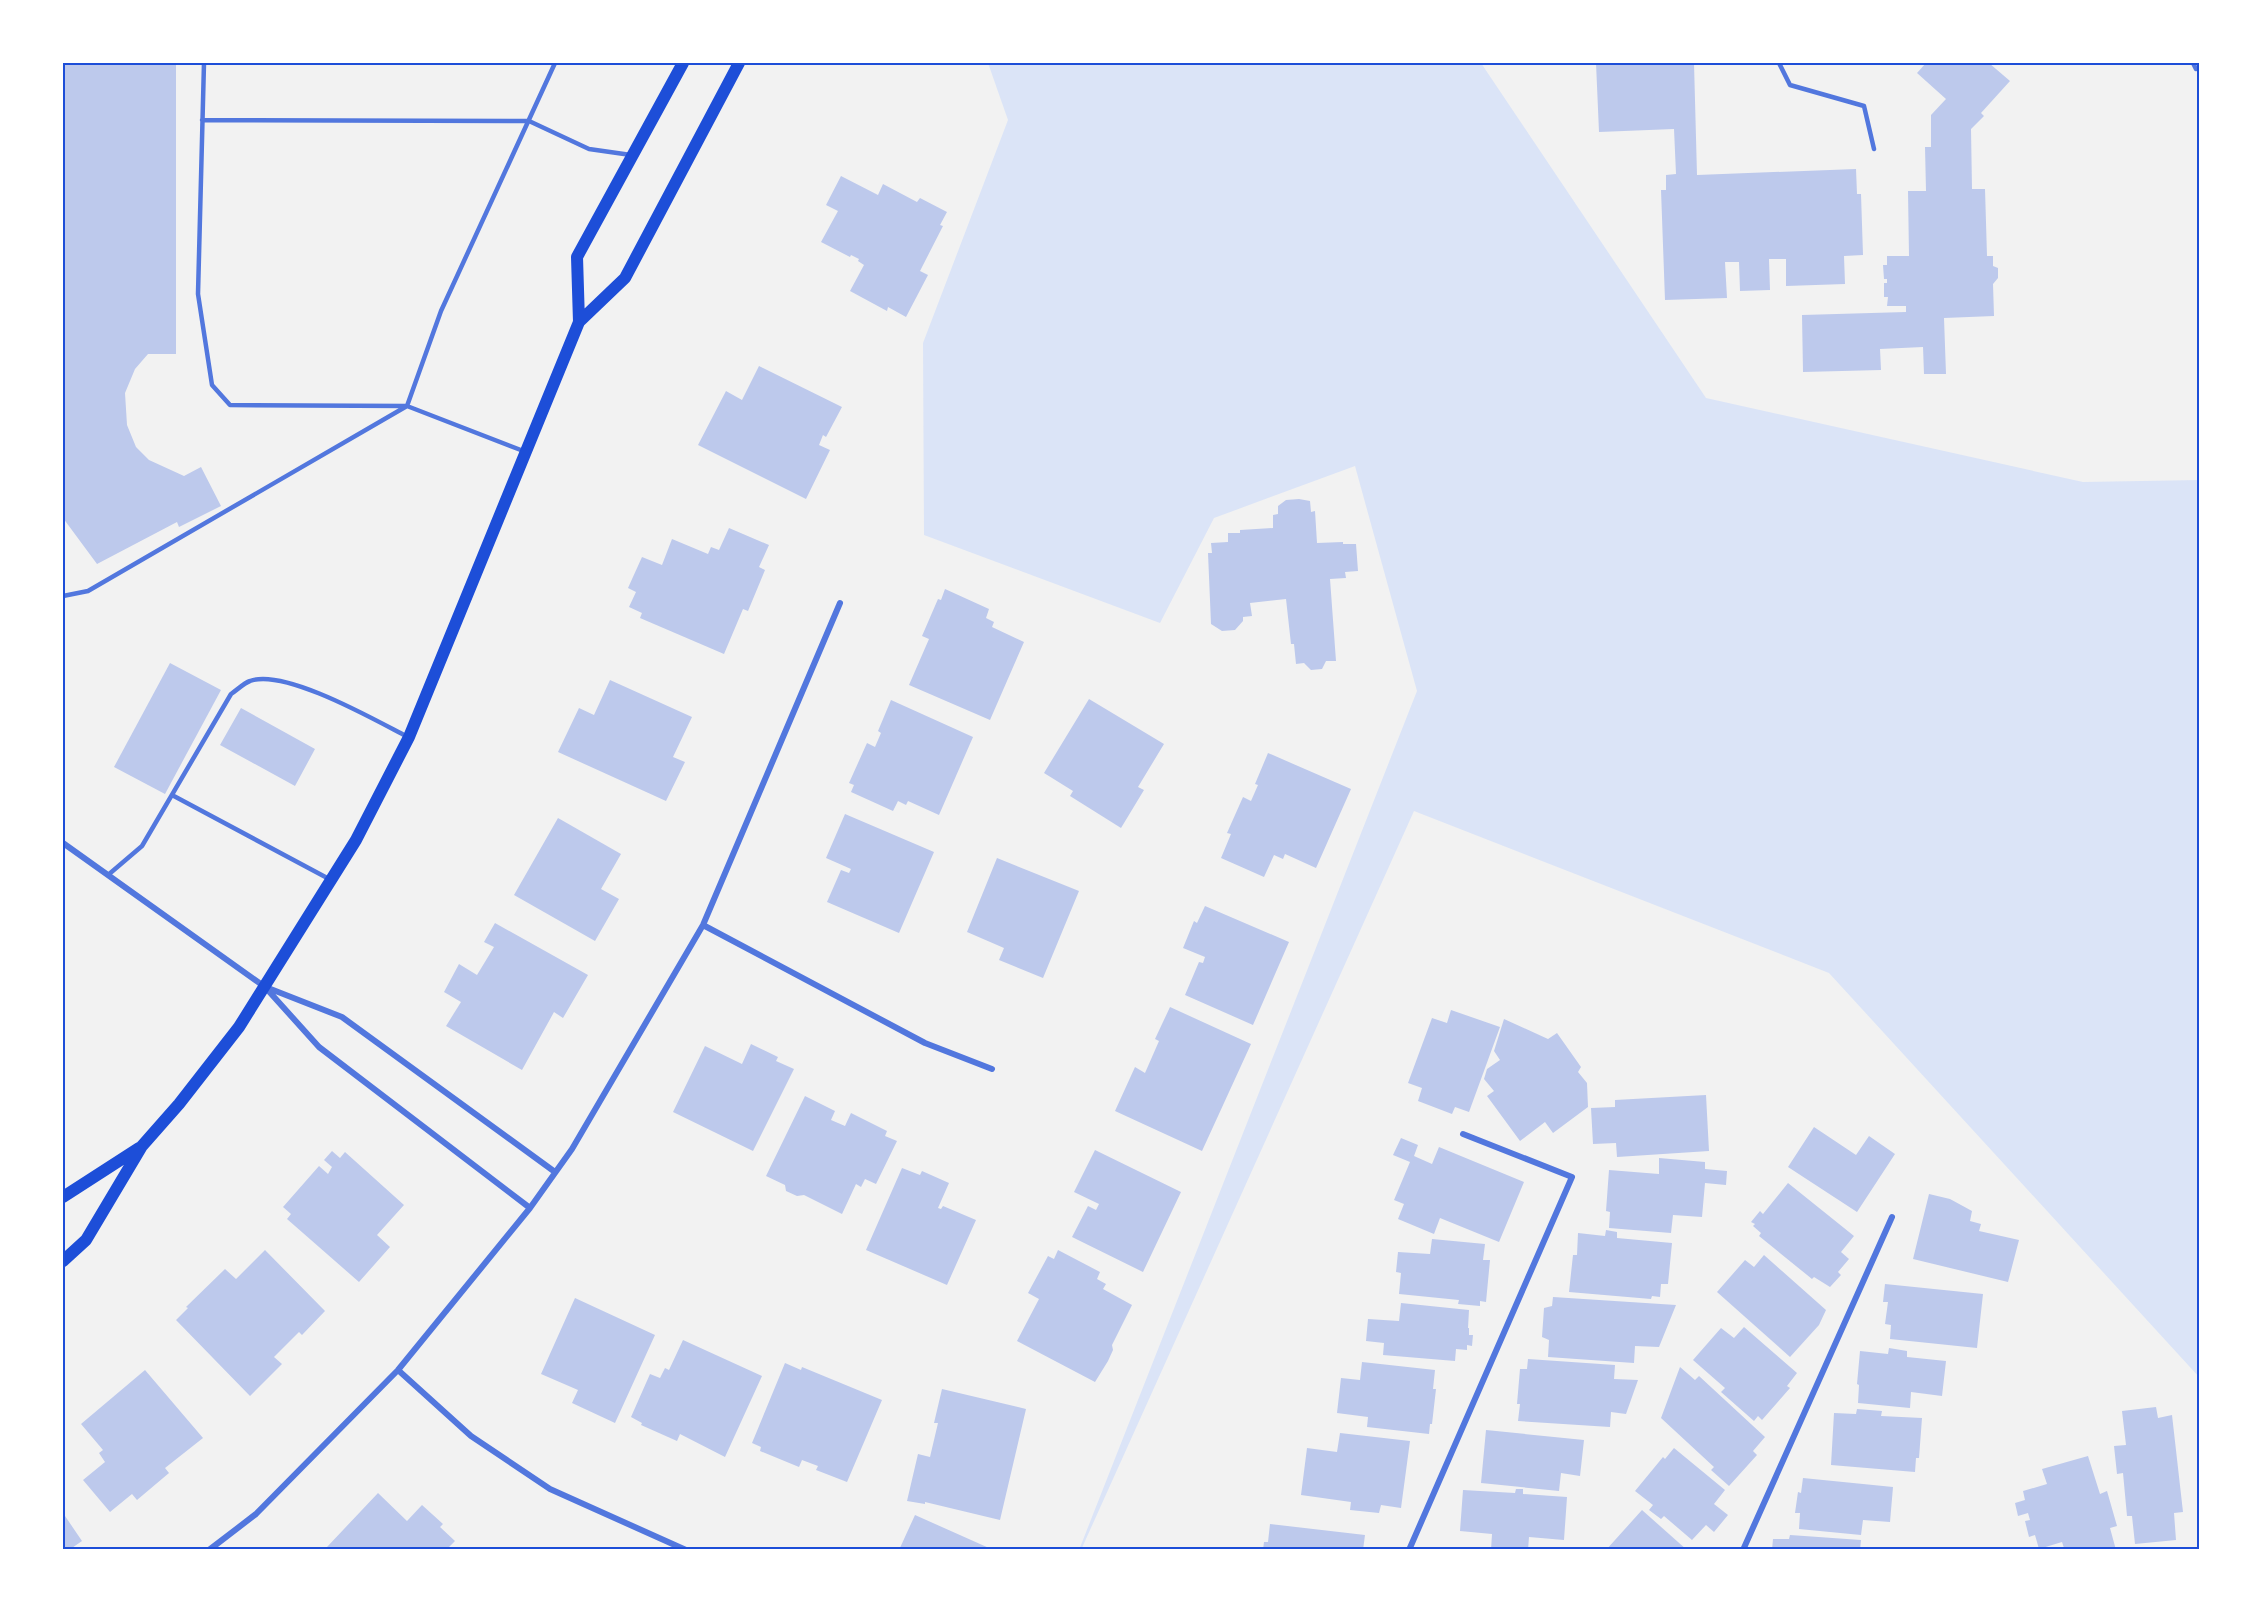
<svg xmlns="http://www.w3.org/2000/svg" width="2263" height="1613" font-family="'Source Sans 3',sans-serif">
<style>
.green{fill:#dbe4f7}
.building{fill:#bdc9ec}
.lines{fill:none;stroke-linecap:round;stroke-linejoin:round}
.service{stroke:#5277de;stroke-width:4.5}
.minor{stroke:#5277de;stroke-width:6}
.secondary{stroke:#1d4ed8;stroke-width:12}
.neatline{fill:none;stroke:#1d4ed8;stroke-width:2}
</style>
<rect width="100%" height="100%" fill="#f2f2f2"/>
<path class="green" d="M988 63H1481L1706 398 2083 482 2200 480V1378L1829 973 1414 811 1081 1550H1079L1417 691 1355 466 1214 518 1160 623 924 535 923 343 1008 120Z"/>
<path class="building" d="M63 63H176V354H148L135 369 125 393 127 425 136 447 149 460 184 476 201 467 221 506 179 527 177 522 97 564 63 518Z
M1596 63H1694L1697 175 1856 169 1857 194H1861L1863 255 1844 256 1845 284 1786 286V259H1769L1770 290 1740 291 1739 262H1725L1727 298 1665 300 1661 190H1666V175L1676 174 1674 129 1599 132Z
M1926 63H1989L2010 81 1981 113 1984 116 1971 129 1972 189H1985L1987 256H1993V266L1998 268V278L1993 284 1994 316 1944 318 1946 374H1924L1923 347 1880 349 1881 370 1803 372 1802 315 1906 312V306H1887L1888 297H1884V283H1887V279H1884L1883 265H1887V256H1909L1908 191H1926L1925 147H1931V115L1946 99 1917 73Z
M841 176 878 195 883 184 917 202 920 198 947 212 940 225 943 226 920 271 928 275 906 317 888 307 887 311 850 291 864 265 858 261 859 259 851 255 850 257 821 242 838 211 826 205Z
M759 366 842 407 826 437 823 435 819 445 830 450 806 499 698 445 726 391 742 400Z
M1299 499 1310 501 1311 512 1315 511 1317 543 1343 542V544H1356L1358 571 1345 572 1346 578 1330 579 1336 661H1326L1322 669 1311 670 1304 663 1296 664 1294 644H1291L1286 599 1250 603 1252 616 1243 617V621L1235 630 1222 631 1211 624 1208 553H1212L1211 543 1228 542V533H1240V530L1273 528V515L1278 514V506L1286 500Z
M729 528 769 545 759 567 765 570 748 611 743 609 724 654 640 618 642 613 629 607 636 592 628 588 642 557 662 565 672 539 708 554 711 547 719 550Z
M945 589 989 609 986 618 994 622 992 627 1024 642 990 720 909 685 929 639 922 636 938 599 941 600Z
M170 663 221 690 165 794 114 767Z
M610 680 692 717 673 757 685 762 666 801 558 752 579 708 594 715Z
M1089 699 1164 744 1138 787 1144 790 1121 828 1070 796 1073 791 1044 773Z
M891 700 973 737 939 815 908 801 906 805 898 801 893 811 851 792 854 785 849 783 867 743 875 747 881 733 878 731Z
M241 708 315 749 295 786 220 745Z
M1268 753 1351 789 1316 868 1285 854 1283 859 1274 855 1264 877 1221 858 1231 834 1227 833 1243 797 1251 801 1258 785 1255 784Z
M845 814 934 852 899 933 827 902 841 870 849 873 851 869 826 858Z
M558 818 621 854 601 889 619 899 595 941 514 895Z
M997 858 1079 891 1043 978 999 960 1004 948 967 932Z
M1205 906 1289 942 1253 1025 1185 995 1199 962 1203 963 1205 957 1183 948 1194 921 1197 923Z
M495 923 588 975 563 1018 554 1012 522 1070 446 1026 461 1002 444 992 459 964 477 975 494 947 484 942Z
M1170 1007 1251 1044 1202 1151 1115 1111 1135 1067 1145 1073 1159 1041 1155 1039Z
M1451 1010 1500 1027 1469 1112 1455 1107 1452 1114 1418 1101 1422 1088 1408 1083 1432 1018 1447 1023Z
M1504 1019 1548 1039 1557 1033 1581 1067 1578 1072 1587 1083 1588 1107 1553 1133 1545 1122 1520 1141 1487 1096 1494 1091 1484 1079 1487 1069 1500 1060 1494 1051Z
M751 1044 778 1057 776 1061 794 1069 753 1151 673 1112 705 1046 742 1064Z
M1706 1095 1709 1151 1617 1157 1616 1143 1593 1144 1591 1108 1615 1107V1100Z
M805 1096 835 1111 831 1120 845 1126 851 1113 887 1131 885 1136 897 1141 876 1184 865 1179 861 1187 856 1184 842 1214 804 1195 797 1196 786 1191 785 1185 766 1176Z
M1814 1127 1856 1155 1869 1136 1895 1154 1857 1212 1788 1167Z
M1401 1138 1418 1145 1414 1156 1432 1164 1439 1147 1524 1182 1499 1242 1440 1218 1434 1234 1398 1219 1404 1204 1394 1200 1410 1162 1393 1155Z
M1095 1150 1181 1192 1143 1272 1072 1237 1088 1206 1096 1210 1099 1204 1074 1192Z
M332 1151 340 1158 345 1152 404 1205 377 1235 390 1247 359 1282 287 1219 291 1214 283 1207 319 1166 328 1174 332 1167 324 1160Z
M1659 1158 1705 1162V1169L1727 1171 1726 1185 1705 1183 1702 1217 1673 1215 1671 1233 1609 1228 1610 1212 1606 1211 1609 1170 1659 1174Z
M902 1168 920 1175 922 1171 949 1183 938 1208 941 1209 943 1206 976 1220 947 1285 866 1250Z
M1788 1183 1854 1236 1841 1252 1849 1259 1838 1272 1841 1275 1830 1287 1814 1277 1812 1279 1759 1236 1761 1233 1753 1226 1755 1224 1751 1222 1760 1211 1763 1214Z
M1929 1194 1950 1199 1972 1211 1970 1221 1981 1224 1979 1231 2019 1240 2008 1282 1913 1259Z
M1606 1230 1617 1232V1238L1672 1243 1668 1284H1661L1660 1297 1652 1296 1651 1299 1569 1292 1573 1255H1577L1578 1233 1605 1236Z
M1432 1239 1485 1244 1483 1260H1490L1486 1302 1480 1301V1306L1458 1304 1459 1300 1399 1294 1401 1273 1396 1272 1398 1252 1430 1254Z
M265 1250 325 1311 302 1335 299 1332 274 1357 282 1364 250 1396 176 1320 188 1308 186 1307 225 1269 236 1279Z
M1058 1250 1100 1272 1097 1279 1106 1284 1103 1289 1132 1305 1112 1345 1113 1350 1108 1361 1095 1382 1017 1341 1039 1299 1028 1293 1048 1256 1054 1259Z
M1764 1255 1826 1310 1819 1325 1790 1357 1717 1292 1745 1260 1754 1267Z
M1885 1284 1983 1294 1977 1348 1890 1339 1891 1325 1885 1324 1888 1302H1883Z
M1553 1297 1676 1305 1659 1347 1635 1346 1634 1363 1548 1357 1549 1340 1542 1337 1544 1308 1552 1306Z
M575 1298 655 1335 615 1423 572 1403 578 1390 541 1374Z
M1401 1303 1469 1310 1468 1328H1469V1335H1473L1472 1346 1467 1345V1350L1456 1349 1455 1361 1383 1355 1384 1343 1366 1341 1368 1319 1399 1321Z
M1744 1327 1797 1373 1787 1386 1790 1388 1762 1420 1758 1416 1754 1421 1721 1392 1725 1388 1693 1360 1721 1328 1734 1338Z
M683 1340 762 1376 725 1457 680 1434 677 1441 641 1425 642 1423 631 1417 650 1374 660 1378 665 1368 669 1370Z
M1889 1348 1907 1351V1357L1946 1361 1942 1396 1911 1392 1910 1408 1858 1403 1859 1385 1857 1384 1860 1351 1888 1354Z
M1528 1359 1615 1365 1614 1379 1638 1380 1626 1414 1611 1412 1610 1427 1518 1421 1520 1404H1517L1520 1369H1527Z
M1362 1362 1435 1370 1433 1389H1436L1432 1424H1430L1429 1434 1367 1427 1368 1417 1337 1413 1341 1378 1360 1380Z
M785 1363 801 1370 802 1367 882 1400 847 1482 816 1470 818 1466 802 1460 799 1467 760 1451 761 1447 752 1443Z
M1680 1367 1695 1380 1699 1376 1765 1437 1753 1451 1757 1455 1729 1486 1711 1470 1714 1467 1661 1418Z
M145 1370 203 1438 165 1468 169 1473 137 1500 132 1494 110 1512 83 1480 105 1462 99 1453 103 1450 81 1424Z
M942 1389 1026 1409 1000 1520 925 1502V1504L907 1501 918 1454 930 1457 938 1423H934Z
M2156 1407 2158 1418 2172 1415 2183 1512 2174 1513 2176 1540 2135 1544 2132 1516H2127L2123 1473 2117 1474 2114 1446 2126 1445 2122 1411Z
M1857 1409 1882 1411 1881 1416 1922 1418 1919 1458H1916L1915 1472 1831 1465 1834 1413 1856 1414Z
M1486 1430 1584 1440 1580 1476 1561 1473 1559 1491 1481 1483Z
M1340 1433 1410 1441 1401 1508 1381 1505 1379 1513 1350 1510 1351 1502 1301 1495 1307 1448 1337 1452Z
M1674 1448 1725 1490 1714 1504 1728 1515 1714 1532 1706 1525 1692 1540 1664 1516 1661 1519 1649 1510 1653 1505 1635 1491 1663 1457 1665 1459Z
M2088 1456 2100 1494 2107 1491 2117 1526 2110 1528 2116 1550H2058L2064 1548 2062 1542 2039 1549 2035 1535 2029 1537 2025 1521 2030 1520 2028 1513 2018 1516 2015 1503 2025 1500 2023 1491 2047 1484 2042 1469Z
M1803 1478 1893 1487 1890 1522 1863 1520 1861 1535 1799 1529 1800 1513H1795L1798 1492 1801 1493Z
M1516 1489H1523V1494L1567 1497 1564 1540 1529 1537 1528 1550H1491L1492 1534 1460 1531 1463 1490 1515 1493Z
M378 1493 407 1521 422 1505 443 1524 440 1527 455 1541 446 1550H330L327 1547Z
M1642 1510 1687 1550H1606Z
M63 1513 82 1541 69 1550H63Z
M915 1515 989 1548 988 1550H899Z
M1270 1524 1365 1535 1363 1550H1263L1264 1542H1268Z
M1790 1535 1861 1540 1860 1550H1772L1773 1539H1789Z"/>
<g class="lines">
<path class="service" d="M204 63 198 294 212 385 230 405 407 406 526 452
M1779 63 1790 85 1864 106 1874 149
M2193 63 2196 69 2200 67
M202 120 529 121 589 149 631 155
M63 596 88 591 407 406 441 311 555 63
M172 795 331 880
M108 875 142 846 231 694C237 690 244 683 250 681 284 668 375 720 406 736"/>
<path class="minor" d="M63 843 265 987 319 1047 530 1208
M703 925 925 1043 992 1069
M268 988 342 1017 555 1172
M398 1370 471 1436 550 1489 686 1550
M209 1550 256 1514 398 1370 530 1208 572 1149 703 925 840 603
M1409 1550 1572 1177 1463 1134
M1743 1550 1892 1217"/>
<path class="secondary" d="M579 322 625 278 739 63
M63 1197 139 1148
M63 1261 86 1240 142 1146 179 1104 239 1027 356 840 409 737 579 322 577 257 683 63"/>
</g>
<rect width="2263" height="1613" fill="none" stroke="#ffffff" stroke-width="129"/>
<rect x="64" y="64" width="2134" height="1484" class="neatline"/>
</svg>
